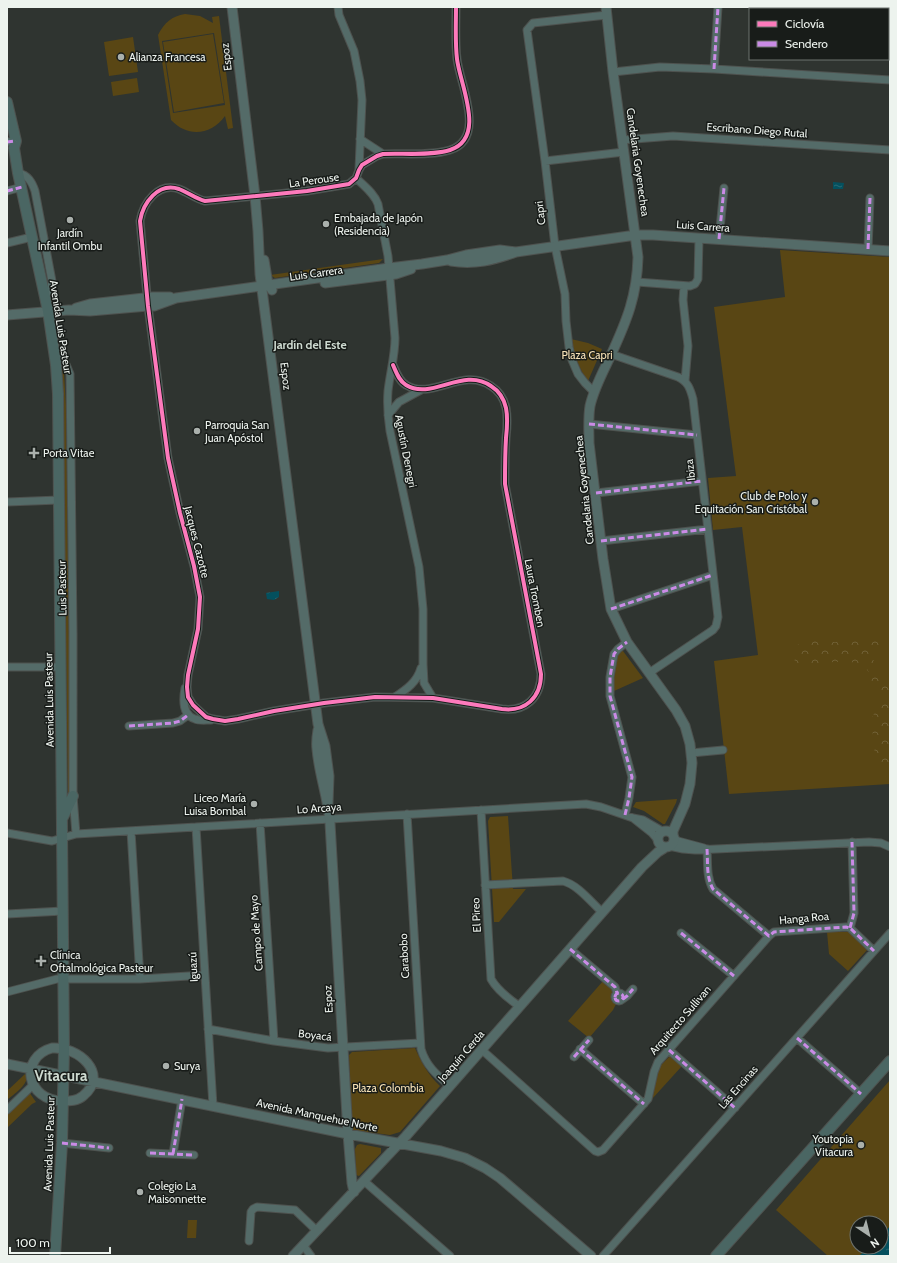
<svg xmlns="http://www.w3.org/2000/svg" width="897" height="1263" font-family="Cabin,sans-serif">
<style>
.green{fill:#594614;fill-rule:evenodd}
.forest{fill:url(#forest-crowns)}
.water{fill:url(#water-ripples)}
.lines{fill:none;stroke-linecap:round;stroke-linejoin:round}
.minor-casing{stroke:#4e524f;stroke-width:9}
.tertiary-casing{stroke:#4e524f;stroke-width:11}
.secondary-casing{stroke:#4e524f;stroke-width:12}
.minor{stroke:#546b68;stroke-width:7}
.tertiary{stroke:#546b68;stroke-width:9}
.secondary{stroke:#4a6663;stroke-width:10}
.quiet{stroke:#ca8be6;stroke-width:3;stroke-dasharray:6 3;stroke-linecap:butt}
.cycleway-casing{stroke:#181c19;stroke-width:6}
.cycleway{stroke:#fd7abc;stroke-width:4}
.poi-dot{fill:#aab0ac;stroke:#181c19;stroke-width:1.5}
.labels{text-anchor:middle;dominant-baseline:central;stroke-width:3;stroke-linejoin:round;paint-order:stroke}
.poi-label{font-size:11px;fill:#edf3ee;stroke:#181c19;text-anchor:start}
.street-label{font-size:11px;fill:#edf3ee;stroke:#181c19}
.park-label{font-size:11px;fill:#f7e2b7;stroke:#181c19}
.neighbourhood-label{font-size:12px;font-weight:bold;fill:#cedad0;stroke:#181c19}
.district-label{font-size:15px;font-weight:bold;fill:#cedad0;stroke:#181c19}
</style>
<defs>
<pattern id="forest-crowns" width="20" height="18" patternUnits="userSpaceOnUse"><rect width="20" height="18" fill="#594614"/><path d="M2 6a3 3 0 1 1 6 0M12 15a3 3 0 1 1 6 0" fill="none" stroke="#716136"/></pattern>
<pattern id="water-ripples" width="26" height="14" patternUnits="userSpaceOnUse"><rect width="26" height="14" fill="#04505e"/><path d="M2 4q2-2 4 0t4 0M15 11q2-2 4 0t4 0" fill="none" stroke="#296a75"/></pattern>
</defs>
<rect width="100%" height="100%" fill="#2f3430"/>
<path class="green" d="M185 14 200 16 213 23 212 17 219 16 233 128 228 129 225 116C211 135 188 138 171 120L158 35C164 23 172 16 185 14ZM214 33 225 105 173 113 162 41Z
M213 34 224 103 174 112 163 42Z
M133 37 138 72 109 76 104 42Z
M137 78 139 92 113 96 111 82Z
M780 250 890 257V784L729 794 714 661 758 655 742 527 713 530 708 478 736 476 714 307 785 297Z
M383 259 379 263 275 278 270 275Z
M571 339 588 343 602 349 588 381C578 368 575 355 571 339Z
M61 366 64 372 66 405 71 797 68 801 63 424Z
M620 647 643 678 614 691V665Z
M677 799 676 803 665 824H663L644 811 633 807 636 802Z
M508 816 513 889H526L499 922H494L488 821 490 817Z
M827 932H849L868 949 848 971 829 954Z
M603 981 614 991 613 999 616 1004 613 1010 589 1038 568 1021Z
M415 1048C422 1063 428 1075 440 1086L400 1132 390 1135 352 1130 349 1055 352 1052Z
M670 1056 682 1066 652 1099 659 1067Z
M25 1074 27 1076C27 1086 14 1094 7 1100V1091Z
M890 1080V1256H828L776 1210ZM857 1223H881V1247H857Z
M29 1092 36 1102 32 1104 7 1128V1114Z
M360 1144 381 1148V1153L359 1176 356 1175 355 1149 357 1145Z
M188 1220H197L196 1238H187Z"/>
<path class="forest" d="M883 637 890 641 885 647 877 652 873 662 875 669 882 673 890 672V777L885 776 876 766 873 735 870 722 879 704V692L873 687 870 675 864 664C841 659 818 663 795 666L794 649 803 639 831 642H849Z"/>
<path class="water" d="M833 182 844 183 843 189H833Z
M279 591V597L274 600 267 599 266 593Z
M890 1226V1256H859L869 1247H881V1236Z"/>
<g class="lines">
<defs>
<path id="minor" d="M338 7 339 15 354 51 360 81 362 100 359 169
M854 7 890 9
M714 69 718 7
M613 72 660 67 714 69 890 80
M360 139 383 154
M622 140 673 136 890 150
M7 142 16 141
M545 161 624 152
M18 173C28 175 32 182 35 191L52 281 51 288 45 296
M356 178C364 186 374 193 378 204L388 256 395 338C395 356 390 373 388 391 387 404 388 418 390 431L419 567 423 609V664L424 683 433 698
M7 191 22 187
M719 239 724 188
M7 243 32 237
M868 249 870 198
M637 282 690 286 695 284 698 279 699 238
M684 286 683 300 688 346 685 381
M54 347 65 362 70 374 73 633V796L76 834
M611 354 678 377C688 382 690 388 693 399L718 617 716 626 713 630 649 673
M393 365C396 372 399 381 406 385 432 401 463 366 491 386 499 391 504 399 506 408 508 418 507 429 506 438 505 454 505 469 505 484L541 674C541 698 525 712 502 709L433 698 375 697 324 703 274 711 238 719 225 721 213 719 206 717 193 705 188 697 187 687 188 675 198 629 200 597 194 566 180 513 168 458 148 306 140 221C143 203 158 182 179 189 189 193 196 199 205 201L307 191 349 184 356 178 359 170 362 165 377 156 383 154C402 153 432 156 450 150 487 138 460 85 457 59 455 42 456 24 456 7
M594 392 585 383 578 374 572 360 569 347 566 321 565 294 555 246 545 161 527 30 533 23 607 15
M388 415 399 402 421 390
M589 424 697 435
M596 493 702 481
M7 502 59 500
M601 541 708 529
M611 609 713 575
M7 667H61
M185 688C183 699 182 715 195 719 199 721 206 720 211 720
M395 697C407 689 417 682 421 668
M129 726 173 723 180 721 188 715
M691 753 723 750
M481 810 491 979C497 990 509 999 519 1006
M407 814 421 1049C426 1066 437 1075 450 1086
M625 815 629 798 632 777 610 696V677L614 654 618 649 627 642
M633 818 652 833 658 840
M260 823 274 1041
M196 827 213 1106
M131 831 140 979
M7 833 52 841 76 834 586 804 601 807 633 818 643 820 662 831
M674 838 678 841 704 848
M669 846 683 849 695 850 869 842 881 843 890 847
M707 849C708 862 706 877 713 889L769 936
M485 885 563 881C578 885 590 901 602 912
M7 914 63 911
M850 928 854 913 852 842
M681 933 734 976
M570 949 615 987 617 993
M7 992 57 979H140L205 975
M615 997a4 4 0 1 1 8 0a4 4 0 1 1-8 0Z
M623 999 627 996 633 989
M208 1029 274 1041 328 1048 420 1043
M797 1038 861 1094
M580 1049 644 1104
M482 1050 595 1151 598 1152 603 1150 648 1099 654 1072 658 1062 769 936 774 932 846 927 850 928 874 951
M669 1050 735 1108
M574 1057 589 1040
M7 1110 33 1085
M62 1143 109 1148
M150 1153 194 1155
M173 1154 182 1099
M364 1181 450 1256
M249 1241 251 1212 253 1209 257 1207 295 1210 317 1231
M303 1245 311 1256
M603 1256 890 933"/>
<path id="tertiary" d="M232 7 255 196 258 231 260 274 318 724 325 746 329 776 328 803
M606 7 613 72 638 257C637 296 627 320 611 355 603 372 594 388 590 406 588 418 589 431 589 443L603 559 611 609 627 642 676 710 685 726 690 744 692 763 690 784 685 804 673 831V834
M264 260 268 284 272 290
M451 261C474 265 494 260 516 252L636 235H653L890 251
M325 283 396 274 411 269
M76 308 90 304 153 297H170
M7 315 69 310 90 311 148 306H154L176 298 389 268 422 264 447 260 466 255 500 250 516 252
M318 730C317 736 316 742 317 749 319 774 328 797 330 823L348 1134 352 1183 354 1192
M658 839a8 8 0 1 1 16 0a8 8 0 1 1-16 0Z
M52 1048C78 1046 110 1074 83 1096 77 1101 70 1101 63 1101 26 1101 19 1057 52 1048Z
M7 1064 348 1134 441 1151 465 1158 485 1168 500 1178 591 1256
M293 1256 406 1136 642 867 658 852 666 847"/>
<path id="secondary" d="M7 102 16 141 14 148 18 173 48 311 56 365 58 394 64 1049 62 1143 55 1256
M63 817 73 796
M716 1256 890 1061"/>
</defs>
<use href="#minor" class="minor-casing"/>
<use href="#tertiary" class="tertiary-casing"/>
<use href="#secondary" class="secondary-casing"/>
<use href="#minor" class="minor"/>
<use href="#tertiary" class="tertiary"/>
<use href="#secondary" class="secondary"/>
<path class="quiet" d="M714 69 718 7
M7 142 16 141
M7 191 22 187
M719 239 724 188
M868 249 870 198
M589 424 697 435
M596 493 702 481
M601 541 708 529
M611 609 713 575
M129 726 173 723 180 721 188 715
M625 815 629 798 632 777 610 696V677L614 654 618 649 627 642
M707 849C708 862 706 877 713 889L769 936 774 932 846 927 850 928 874 951
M850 928 854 913 852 842
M681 933 734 976
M570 949 615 987 617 993
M615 997a4 4 0 1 1 8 0a4 4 0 1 1-8 0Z
M623 999 627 996 633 989
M797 1038 861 1094
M580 1049 644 1104
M669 1050 735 1108
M574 1057 589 1040
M62 1143 109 1148
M150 1153 194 1155
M173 1154 182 1099"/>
<defs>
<path id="cycleway" d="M393 365C396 372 399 381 406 385 432 401 463 366 491 386 499 391 504 399 506 408 508 418 507 429 506 438 505 454 505 469 505 484L541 674C541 698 525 712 502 709L433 698 375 697 324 703 274 711 238 719 225 721 213 719 206 717 193 705 188 697 187 687 188 675 198 629 200 597 194 566 180 513 168 458 148 306 140 221C143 203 158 182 179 189 189 193 196 199 205 201L307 191 349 184 356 178 359 170 362 165 377 156 383 154C402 153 432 156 450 150 487 138 460 85 457 59 455 42 456 24 456 7"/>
</defs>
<use href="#cycleway" class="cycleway-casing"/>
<use href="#cycleway" class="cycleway"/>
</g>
<g class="poi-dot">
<circle cx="121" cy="57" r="4"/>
<circle cx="70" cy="220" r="4"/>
<circle cx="326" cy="224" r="4"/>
<circle cx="197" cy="431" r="4"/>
<path d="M32 447h4v4h4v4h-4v4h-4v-4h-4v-4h4z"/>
<circle cx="815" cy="502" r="4"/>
<circle cx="254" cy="804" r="4"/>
<path d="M39 955h4v4h4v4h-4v4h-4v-4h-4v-4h4z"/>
<circle cx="166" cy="1066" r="4"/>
<circle cx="861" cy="1145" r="4"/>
<circle cx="140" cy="1192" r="4"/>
</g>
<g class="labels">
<g class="poi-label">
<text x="129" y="57">Alianza Francesa</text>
<text x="334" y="218">Embajada de Japón<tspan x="334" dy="13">(Residencia)</tspan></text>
<text x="70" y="233" text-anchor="middle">Jardín<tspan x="70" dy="13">Infantil Ombu</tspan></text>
<text x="205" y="425">Parroquia San<tspan x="205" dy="13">Juan Apóstol</tspan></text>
<text x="43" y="453">Porta Vitae</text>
<text x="807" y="496" text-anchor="end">Club de Polo y<tspan x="807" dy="13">Equitación San Cristóbal</tspan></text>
<text x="246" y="798" text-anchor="end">Liceo María<tspan x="246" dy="13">Luisa Bombal</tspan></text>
<text x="50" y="955">Clínica<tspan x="50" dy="13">Oftalmológica Pasteur</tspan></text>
<text x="174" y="1066">Surya</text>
<text x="853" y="1139" text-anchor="end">Youtopia<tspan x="853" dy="13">Vitacura</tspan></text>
<text x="148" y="1186">Colegio La<tspan x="148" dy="13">Maisonnette</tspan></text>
</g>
<g class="street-label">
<text transform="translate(226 57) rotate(-97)">Espoz</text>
<text transform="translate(757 130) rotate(4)">Escribano Diego Rutal</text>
<text transform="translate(638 162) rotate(82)">Candelaria Goyenechea</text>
<text transform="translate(314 180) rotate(-8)">La Perouse</text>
<text transform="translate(540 213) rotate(-97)">Capri</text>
<text transform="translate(703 226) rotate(4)">Luis Carrera</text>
<text transform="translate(316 273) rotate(-8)">Luis Carrera</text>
<text transform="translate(61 327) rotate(81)">Avenida Luis Pasteur</text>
<text transform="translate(286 376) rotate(83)">Espoz</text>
<text transform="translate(406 451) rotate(79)">Agustín Denegri</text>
<text transform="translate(690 470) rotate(-97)">Ibiza</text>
<text transform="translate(584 490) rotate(-96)">Candelaria Goyenechea</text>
<text transform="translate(197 542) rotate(76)">Jacques Cazotte</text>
<text transform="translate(62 588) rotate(-91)">Luis Pasteur</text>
<text transform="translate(535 593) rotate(79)">Laura Tromben</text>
<text transform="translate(49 700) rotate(-91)">Avenida Luis Pasteur</text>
<text transform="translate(319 808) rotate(-4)">Lo Arcaya</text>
<text transform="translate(476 915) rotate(-93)">El Pireo</text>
<text transform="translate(804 918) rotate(-5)">Hanga Roa</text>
<text transform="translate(256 933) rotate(-94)">Campo de Mayo</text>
<text transform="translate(404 956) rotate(-93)">Carabobo</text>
<text transform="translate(193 967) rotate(-93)">Iguazú</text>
<text transform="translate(328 999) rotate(-93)">Espoz</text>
<text transform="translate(680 1020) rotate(-49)">Arquitecto Sullivan</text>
<text transform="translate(315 1035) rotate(7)">Boyacá</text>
<text transform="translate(461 1056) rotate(-49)">Joaquín Cerda</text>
<text transform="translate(738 1087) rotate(-49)">Las Encinas</text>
<text transform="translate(317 1115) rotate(12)">Avenida Manquehue Norte</text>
<text transform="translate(49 1144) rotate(-88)">Avenida Luis Pasteur</text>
</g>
<g class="park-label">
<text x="587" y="355">Plaza Capri</text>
<text x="388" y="1088">Plaza Colombia</text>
</g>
<g class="neighbourhood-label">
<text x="310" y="344">Jardín del Este</text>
</g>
<g class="district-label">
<text x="61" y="1076">Vitacura</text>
</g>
</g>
<rect width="897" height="1263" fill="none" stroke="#edf3ee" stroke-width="16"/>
<rect x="749" y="8" width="140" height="52" fill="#181c19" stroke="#6d726e"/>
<rect x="757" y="21" width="20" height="6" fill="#fd7abc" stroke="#6d726e"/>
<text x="785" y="28" font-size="12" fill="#edf3ee">Ciclovía</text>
<rect x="757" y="41" width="20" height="6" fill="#ca8be6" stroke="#6d726e"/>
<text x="785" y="48" font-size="12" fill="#edf3ee">Sendero</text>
<g transform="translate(869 1235) rotate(145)"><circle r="19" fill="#181c19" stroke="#6d726e"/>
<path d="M0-3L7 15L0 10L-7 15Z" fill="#aab0ac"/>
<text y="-6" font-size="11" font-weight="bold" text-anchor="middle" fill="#edf3ee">N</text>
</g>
<path d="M10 1247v6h100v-6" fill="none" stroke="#edf3ee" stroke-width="2"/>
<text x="16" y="1247" font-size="12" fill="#edf3ee" stroke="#181c19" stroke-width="3" paint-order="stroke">100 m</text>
</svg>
